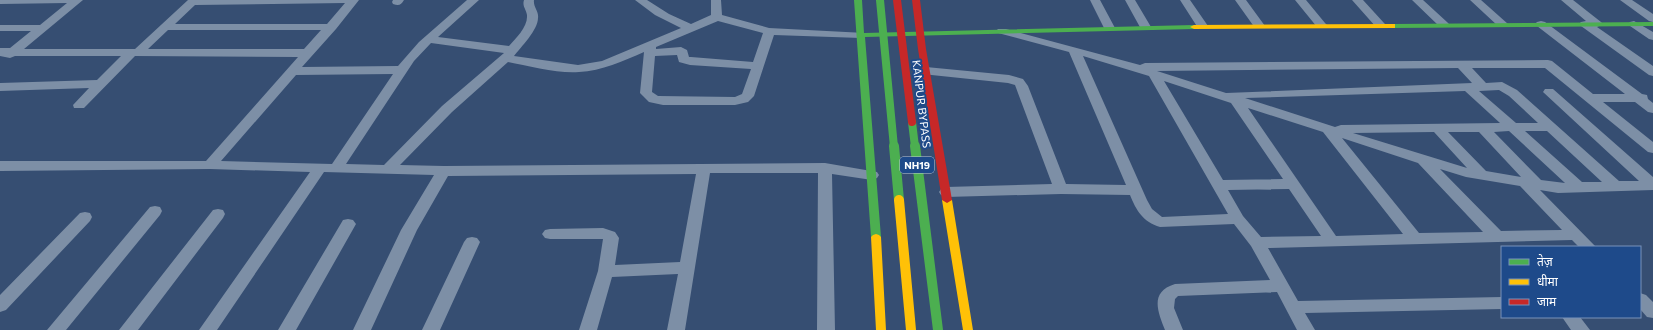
<svg xmlns="http://www.w3.org/2000/svg" width="1653" height="330" font-family="Commissioner,'Noto Sans Devanagari',sans-serif">
<style>
.lines{fill:none;stroke-linecap:round;stroke-linejoin:round}
.street{fill:#7d8fa6;fill-rule:evenodd}
.fast{fill:#4caf50;fill-rule:evenodd}
.slow{fill:#ffc107;fill-rule:evenodd}
.jam{fill:#c62828;fill-rule:evenodd}
.fast-bridge-far1{stroke:#4caf50;stroke-width:8}
.fast-bridge{stroke:#4caf50;stroke-width:10}
.slow-bridge{stroke:#ffc107;stroke-width:10}
.jam-bridge{stroke:#c62828;stroke-width:8}
.labels{text-anchor:middle;dominant-baseline:central;stroke-width:4;stroke-linejoin:round;paint-order:stroke}
.shield{fill:#1e4a8a;stroke:#bcc9dc;stroke-width:1}
.shield-label{font-size:10px;font-weight:bold;fill:#fff}
.street-label{font-size:11px;fill:#fff;stroke:#1e4a8a}
</style>
<rect width="100%" height="100%" fill="#364e72"/>
<g class="lines">
<path class="street" d="M0 0H83L24 49H135L188 0H359L336 29 302 67 398 66 419 42 467 0H479L438 37 509 46C516 38 528 27 527 15 526 9 522 6 524 0H534C533 7 539 11 538 18 538 30 521 47 514 56L578 65 602 61 681 28 655 15 635 0H647L669 14 691 24 711 15V0H721L722 15 769 28 865 33 867 35 865 37 861 38 774 35 754 96 748 102 735 105H663L649 102 640 93 644 52C623 61 602 71 579 72 560 74 528 66 508 62L452 112 400 165 444 166 825 163 877 172 879 175 877 178 872 180 832 174 835 330H817L818 173H710L685 330H667L678 274 612 277 597 330H579L598 271 603 239H550L545 238 542 234 545 230 550 229 603 228 615 232 619 238 615 265 680 262 696 174 448 176 417 230 371 330H353L401 230 434 175 324 172 217 330H199L310 172 210 169 0 171V161H206L298 57 135 56 84 108H74L73 105 89 88 0 91V83L97 80 121 56H15L10 58 0 56V48H10L31 31H0V25H40L67 3 0 4ZM345 3 327 24H175L195 5ZM718 21 763 33 753 62 691 57H689L687 50 681 47 656 49V47ZM168 30H321L304 49H148ZM431 43 504 53 442 106 384 165 346 164 414 61ZM677 55 679 62 690 65 751 69 742 94 735 97 658 96 652 92 655 56ZM393 74 332 164 221 161 296 75Z
M393 0H404C401 5 399 6 393 4L392 2Z
M1090 0H1100L1115 28 1113 30H1105Z
M1125 0H1135L1151 27 1149 29H1141Z
M1180 0H1190L1208 26 1206 28H1198Z
M1235 0H1246L1265 26 1263 28H1255Z
M1295 0H1306L1325 23 1327 25 1325 27H1317Z
M1352 0H1363L1384 23 1386 25 1384 27H1376Z
M1412 0H1423L1447 22 1449 24 1447 26H1439Z
M1470 0H1481L1508 24 1506 26H1498Z
M1561 0H1573L1601 22 1603 24 1597 27 1653 66V76L1649 75 1581 26 1579 24 1581 22 1586 21Z
M1620 0H1632L1653 14V22L1649 21Z
M1541 21 1545 22 1642 94 1647 95 1648 99 1653 103V113L1648 112 1635 102H1603L1653 142V153L1648 152 1545 68H1472L1486 83 1502 82 1517 90 1619 181H1639L1543 92 1545 89H1553L1653 177V190L1558 193 1540 190 1596 247H1579L1572 240 1268 248 1298 301 1502 297V309L1305 313 1315 330H1297L1277 292 1178 296 1175 299 1174 308 1183 330H1165C1158 312 1149 292 1175 284L1270 280 1251 246 1234 224 1160 227C1143 222 1136 210 1130 195L1061 194 946 197 941 195 939 192 941 189 946 187 1052 184 1015 85 1008 83 922 74 920 71 922 68 926 67 1009 75 1023 79 1028 86 1066 184 1126 185 1069 52 998 33 996 31 998 29H1006L1140 65 1145 63 1548 60 1552 61 1593 94H1625L1537 26 1535 24 1537 22ZM1083 56 1149 76 1228 214 1162 217 1152 209 1147 200ZM1458 68 1472 83 1226 93 1157 71ZM1164 81 1231 103 1283 179 1223 180ZM1499 90 1509 96 1538 123H1516L1479 91ZM1465 91 1500 123 1341 125 1335 127 1245 98ZM1248 108 1323 132 1403 234 1336 236ZM1509 131 1565 183 1541 180 1494 132ZM1525 131H1547L1602 182H1582ZM1434 132 1467 168 1353 133ZM1448 132H1479L1521 177 1486 171ZM1342 138 1418 163 1483 232 1419 233ZM1440 169 1466 177 1520 186 1562 230 1501 231ZM1289 189 1321 236 1261 237 1243 216 1228 190Z
M1634 21 1653 32V40L1649 39 1630 26 1628 24 1630 22Z
M155 206 160 207 162 211 160 215 66 330H47L150 207Z
M218 209 223 210 225 214 223 218 138 330H119L213 210Z
M85 212 90 213 92 217 90 221 6 310 0 312V295L80 213Z
M348 219 353 220 356 224 296 330H278L343 220Z
M472 237 477 238 480 242 440 330H422L464 242 467 238Z
M1640 293 1646 295 1653 302V318L1647 317 1640 309Z
M1562 317H1580L1590 330H1571Z"/>
<path class="fast" d="M854 0H862L864 33 1194 25 1198 27 1194 29 865 37 881 237 879 239H873L871 237Z
M1653 22V26L1392 28 1388 26 1392 24Z"/>
<path class="slow" d="M1392 24H1395V28L1194 29 1190 27 1194 25Z
M947 197 952 200 973 330H963L942 200Z
M876 234 879 235 881 237 886 330H876L871 237 873 235Z"/>
<path class="jam" d="M912 0H920L926 49 952 200 947 203 942 200 918 49Z"/>
<path class="fast-bridge-far1" d="M880 0 894 147
M912 122 915 147"/>
<path class="fast-bridge" d="M894 146 899 200
M915 146 938 330"/>
<path class="slow-bridge" d="M899 200 911 330"/>
<path class="jam-bridge" d="M897 0 912 122"/>
</g>
<g class="labels">
<rect class="shield" x="900" y="157" width="34" height="16" rx="3"/>
<g class="shield-label">
<text x="917" y="165">NH19</text>
</g>
<g class="street-label">
<text transform="translate(922 104) rotate(83)">KANPUR BYPASS</text>
</g>
</g>
<rect x="1501" y="246" width="140" height="72" fill="#1e4a8a" stroke="#7892b9"/>
<rect x="1509" y="259" width="20" height="6" fill="#4caf50" stroke="#7892b9"/>
<text x="1537" y="266" font-size="12" fill="#ffffff">तेज़</text>
<rect x="1509" y="279" width="20" height="6" fill="#ffc107" stroke="#7892b9"/>
<text x="1537" y="286" font-size="12" fill="#ffffff">धीमा</text>
<rect x="1509" y="299" width="20" height="6" fill="#c62828" stroke="#7892b9"/>
<text x="1537" y="306" font-size="12" fill="#ffffff">जाम</text>
</svg>
